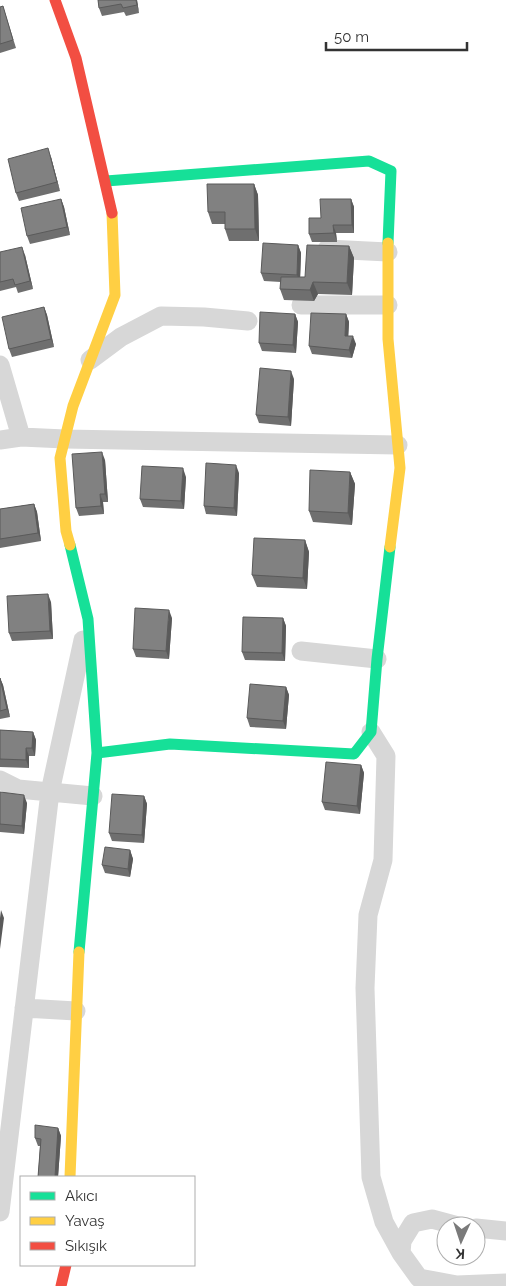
<svg xmlns="http://www.w3.org/2000/svg" width="506" height="1286" font-family="Raleway,sans-serif">
<style>
.lines{fill:none;stroke-linecap:round;stroke-linejoin:round}
.street{stroke:#d7d7d7;stroke-width:19}
.fast{stroke:#16e098;stroke-width:11}
.slow{stroke:#ffcf43;stroke-width:11}
.jam{stroke:#f24e42;stroke-width:11}
.wall{fill:#6f6f6f}
.shaded-wall{fill:#5a5a5a}
.building{fill:#818181;stroke:#5a5a5a}
</style>
<rect width="100%" height="100%" fill="#fff"/>
<g class="lines">
<path class="street" d="M327 249 388 252
M301 305H388
M90 360 121 337 161 316 204 317 248 321
M0 365 21 437
M0 440 21 437 65 439 398 445
M301 651 377 659
M371 732 386 756 383 860 368 915 365 988 371 1177 384 1222 401 1253
M0 780 18 789 93 796
M24 1008 76 1011
M0 1212 50 792 83 640
M458 1226 432 1219 413 1223 402 1241 401 1253 419 1278 457 1285 506 1283
M476 1228 506 1231"/>
<path class="fast" d="M106 181 369 161 391 171 388 243
M70 545 88 619 97 753 79 952
M97 753 170 744 354 754 371 732 377 659 390 547"/>
<path class="slow" d="M388 243V339L400 468 390 547
M70 545 66 531 60 458 73 406 115 295 112 213
M70 1177 79 952"/>
<path class="jam" d="M55 0 76 58 112 213
M61 1286 66 1265"/>
</g>
<path class="wall" d="M98 0H137L139 13 126 16 124 12 102 16 99 8Z
M3 6 16 48 0 53V7Z
M51 157 60 191 19 201 16 193Z
M254 184 258 195 259 241H229L225 229V224H212L208 212Z
M61 199 64 207 70 235 30 244 27 236Z
M351 199 354 207V233H336L337 242H312L309 234 321 218Z
M298 245 301 253 300 277H305L349 246 354 258 352 295 318 294 314 301 284 300 280 289 281 282 264 281 261 273Z
M0 252 25 255 33 289 18 293 16 287 0 291Z
M44 307 47 315 54 347 12 357 9 349Z
M295 314 298 322 296 353 262 351 259 343Z
M346 314 349 322 348 336 356 344 352 358 312 354 309 346Z
M294 379 291 426 259 423 256 415Z
M105 460 108 502H103L104 514 79 516 76 508Z
M350 472 355 484 352 525 313 522 309 511Z
M239 473 237 516 206 514 204 506Z
M186 477 184 509 143 507 140 499Z
M34 504 37 512 41 541 0 548V509Z
M305 540 309 552 307 589 257 587 252 575Z
M51 602 53 639 12 641 9 633Z
M172 618 169 659 136 657 133 649Z
M283 618 286 626 285 661 245 660 242 652Z
M0 678 3 685 10 717 0 719Z
M286 687 289 695 286 729 250 727 247 718Z
M0 730 33 732 36 740 35 756H29V768L0 767Z
M361 765 364 773 360 814 325 810 322 802Z
M0 792 27 803 24 834 0 832Z
M144 796 147 804 144 843 112 841 109 833Z
M130 850 133 859 130 877 105 873 102 865Z
M58 1128 61 1136 58 1177H38L40 1146H38L35 1138Z"/>
<path class="shaded-wall" d="M136 0H137L139 13 137 5Z
M48 148 51 157 60 191 57 182Z
M254 184 258 195 259 241 255 229Z
M61 199 64 207 70 235 67 227Z
M351 199 354 207V233L352 225Z
M333 225 336 233 337 242 334 233Z
M298 245 301 253 300 284 297 275Z
M349 246 354 258 352 295 347 283Z
M22 247 25 255 33 289 30 281Z
M313 282 318 294 314 301 310 290Z
M44 307 47 315 54 347 51 339Z
M295 314 298 322 296 353 293 345Z
M346 314 349 322 348 344 345 336Z
M353 336 356 344 352 358 349 350Z
M291 371 294 379 291 426 288 417Z
M102 452 105 460 108 502 105 494Z
M236 465 239 473 237 516 234 508Z
M183 468 186 477 184 509 181 501Z
M350 472 355 484 352 525 348 513Z
M100 494 103 502 104 514 101 506Z
M34 504 37 512 41 541 38 533Z
M305 540 309 552 307 589 303 578Z
M48 594 51 602 53 639 50 631Z
M169 610 172 618 169 659 166 651Z
M283 618 286 626 285 661 282 653Z
M0 678 3 685 10 717 7 709Z
M286 687 289 695 286 729 283 721Z
M33 732 36 740 35 756 32 748Z
M26 748 29 756V768L26 760Z
M361 765 364 773 360 814 357 806Z
M24 795 27 803 24 834 22 826Z
M144 796 147 804 144 843 142 835Z
M130 850 133 859 130 877 128 869Z
M1 910 4 918 0 949V918Z
M58 1128 61 1136 58 1177H55Z"/>
<path class="building" d="M98 0H136L137 5 123 8 121 4 99 8Z
M3 6 13 40 0 44V7Z
M48 148 57 182 16 193 8 159Z
M207 184H254L255 229H225V212H208Z
M61 199 67 227 27 236 21 208Z
M320 199H351L352 225H333L334 233 309 234V218H321Z
M263 243 298 245 297 275 261 273Z
M307 245 349 246 347 283 313 282 310 290 280 289 281 277H305Z
M22 247 30 281 15 285 13 279 0 282V252Z
M44 307 51 339 9 349 2 317Z
M260 312 295 314 293 345 259 343Z
M311 313 346 314 345 336H353L349 350 309 346Z
M260 368 291 371 288 417 256 415Z
M102 452 105 494H100L101 506 76 508 72 454Z
M206 463 236 465 234 508 204 506Z
M142 466 183 468 181 501 140 499Z
M310 470 350 472 348 513 309 511Z
M34 504 38 533 0 539V509Z
M254 538 305 540 303 578 252 575Z
M48 594 50 631 9 633 7 596Z
M135 608 169 610 166 651 133 649Z
M243 617 283 618 282 653 242 652Z
M0 678 7 709 0 711Z
M250 684 286 687 283 721 247 718Z
M0 730 33 732 32 748H26V760L0 759Z
M326 762 361 765 357 806 322 802Z
M0 792 24 795 22 826 0 824Z
M112 794 144 796 142 835 109 833Z
M105 847 130 850 128 869 102 865Z
M35 1125 58 1128 55 1177H38L41 1139 35 1138Z"/>
<rect x="20" y="1176" width="175" height="90" fill="#ffffff" stroke="#adadad"/>
<rect x="30" y="1192" width="25" height="8" fill="#16e098" stroke="#adadad"/>
<text x="65" y="1201" font-size="15" fill="#333333">Akıcı</text>
<rect x="30" y="1217" width="25" height="8" fill="#ffcf43" stroke="#adadad"/>
<text x="65" y="1226" font-size="15" fill="#333333">Yavaş</text>
<rect x="30" y="1242" width="25" height="8" fill="#f24e42" stroke="#adadad"/>
<text x="65" y="1251" font-size="15" fill="#333333">Sıkışık</text>
<g transform="translate(461 1241) rotate(183)"><circle r="24" fill="#ffffff" stroke="#adadad"/>
<path d="M0-4L9 19L0 12L-9 19Z" fill="#7a7a7a"/>
<text y="-8" font-size="14" font-weight="bold" text-anchor="middle" fill="#333333">K</text>
</g>
<path d="M326 42v8h141v-8" fill="none" stroke="#333333" stroke-width="2.5"/>
<text x="334" y="42" font-size="15" fill="#333333" stroke="#ffffff" stroke-width="4" paint-order="stroke">50 m</text>
</svg>
